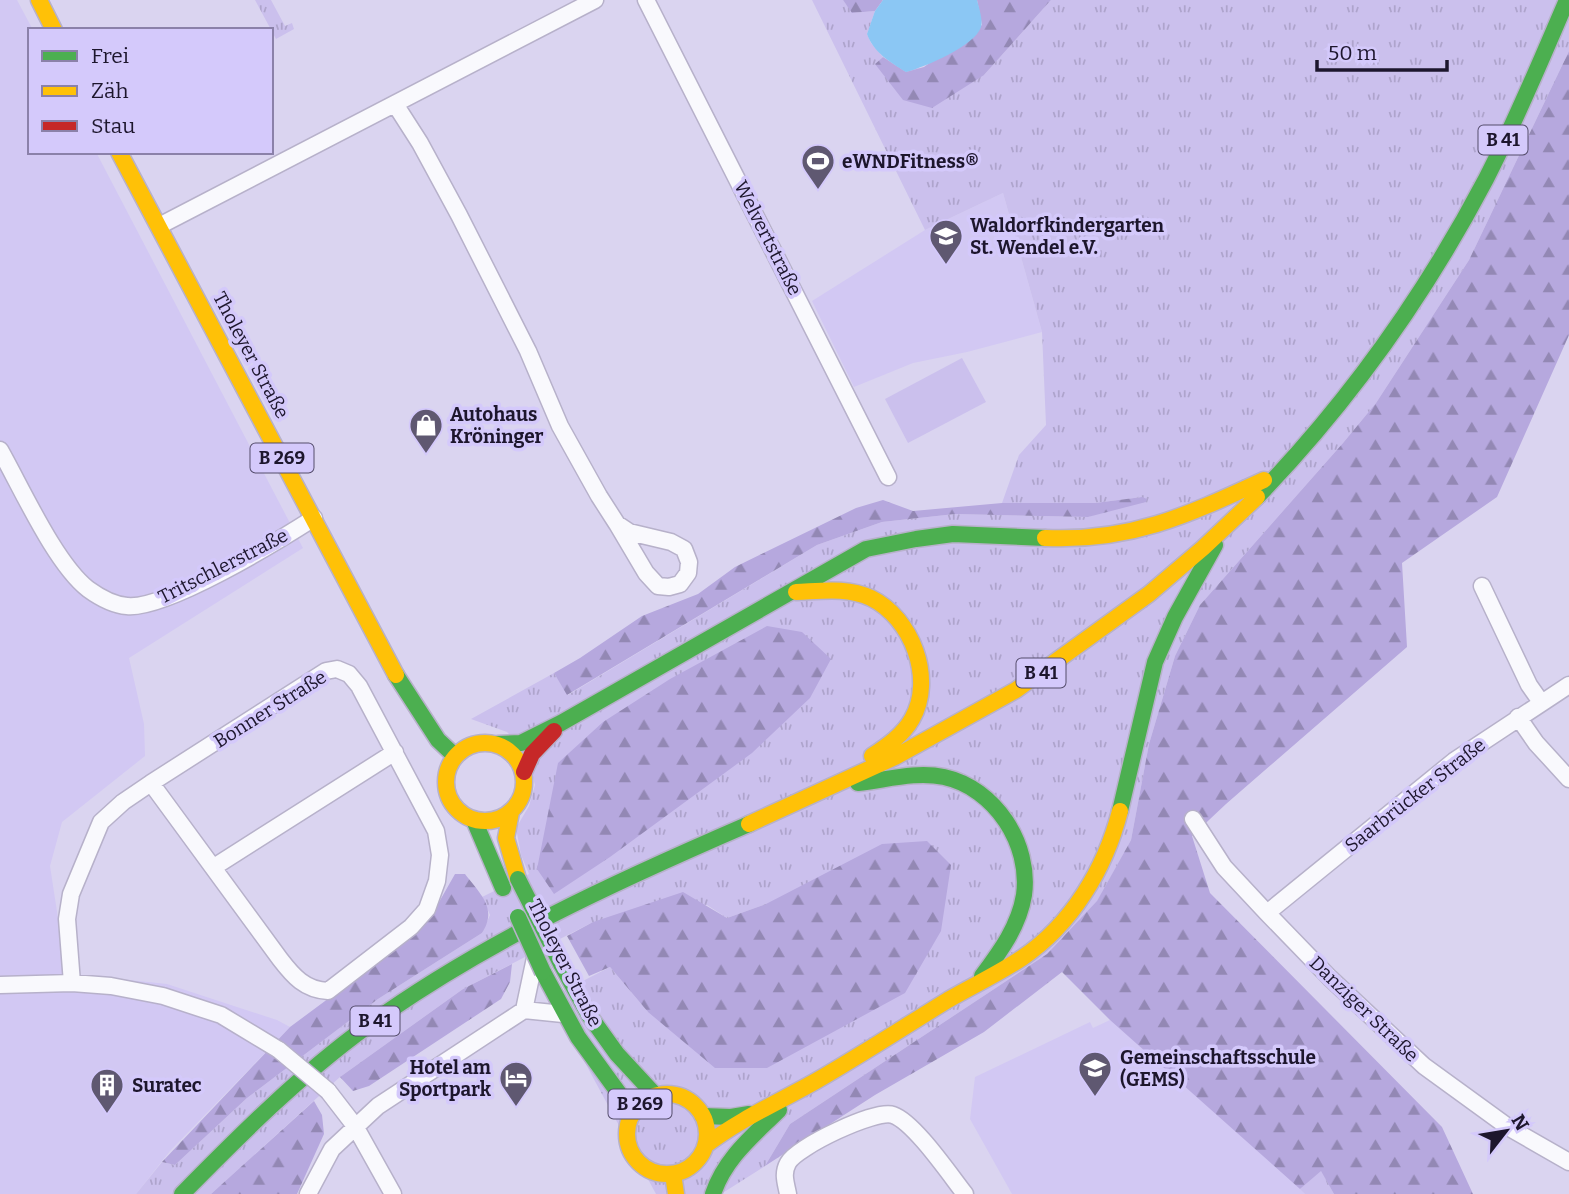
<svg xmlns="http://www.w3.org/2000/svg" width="1569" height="1194" font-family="Bitter,serif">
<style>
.built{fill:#d2c8f3}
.grass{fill:url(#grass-tufts)}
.forest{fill:url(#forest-firs)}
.garden{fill:#cbc0ed}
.water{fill:#8bc7f4}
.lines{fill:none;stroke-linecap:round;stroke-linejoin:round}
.street-casing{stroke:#b7b1ca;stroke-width:19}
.fast-casing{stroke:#b7b1ca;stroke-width:19}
.slow-casing{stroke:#b7b1ca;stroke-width:19}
.jam-casing{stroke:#b7b1ca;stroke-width:19}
.street{stroke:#f9f9fd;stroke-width:16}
.fast{stroke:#4caf50;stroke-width:16}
.slow{stroke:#ffc107;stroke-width:16}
.jam{stroke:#c62828;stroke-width:16}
.street-bridge-casing{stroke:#b7b1ca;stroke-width:19;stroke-linecap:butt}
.fast-bridge-casing{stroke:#b7b1ca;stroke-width:19;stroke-linecap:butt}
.street-bridge{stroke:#f9f9fd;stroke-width:16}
.fast-bridge{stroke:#4caf50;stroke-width:16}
.labels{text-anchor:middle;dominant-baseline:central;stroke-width:7;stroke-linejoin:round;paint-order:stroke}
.shield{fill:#d4c9fb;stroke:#544c6b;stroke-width:2}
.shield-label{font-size:18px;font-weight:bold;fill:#1d162d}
.poi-label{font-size:19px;font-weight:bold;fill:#1d162d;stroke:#d4c9fb;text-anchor:start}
.street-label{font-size:19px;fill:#1d162d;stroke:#d4c9fb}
</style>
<defs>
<pattern id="grass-tufts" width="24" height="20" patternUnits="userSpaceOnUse" patternTransform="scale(1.75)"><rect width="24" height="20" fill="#cbc0ed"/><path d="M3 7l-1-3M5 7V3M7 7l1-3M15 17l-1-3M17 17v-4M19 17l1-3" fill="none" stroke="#aea4cc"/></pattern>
<pattern id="forest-firs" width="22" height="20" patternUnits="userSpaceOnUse" patternTransform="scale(1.75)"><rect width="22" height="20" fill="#b6a8de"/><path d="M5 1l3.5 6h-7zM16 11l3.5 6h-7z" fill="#9388b4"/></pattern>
</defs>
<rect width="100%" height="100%" fill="#dad4f0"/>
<path class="built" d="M0 0H17L33 30H30V152H96L303 548 129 658 144 724 145 756 62 822 50 866 67 977 110 978 167 984 277 1020 290 1027 170 1151 136 1194H0Z
M1003 193 1042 332 967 352 913 363 854 387 812 301 925 230Z
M1110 1020 1178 1060 1305 1194H1012L970 1119 975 1077 1090 1022 1093 1028Z"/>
<path class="grass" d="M255 0H271L285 26 292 23 294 29 276 39Z
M812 0H843L853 13 875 11 867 34 871 43 883 57 875 64 984 75 1051 0H1569V51L1469 260 1376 403 1343 443 1200 605 1175 656 1149 744 1131 840 1097 902 1047 954 790 1124 765 1166 721 1194H656L550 998 610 967 648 1012 766 904 727 918 707 905 593 922 463 989 340 1077 211 1194H136L162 1162 175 1165 247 1098 378 999 482 933 490 915 482 897 529 874 521 855 516 828 529 806 535 785 526 753 507 732 471 719 554 673 568 695 817 545 882 522 955 514 1088 517 1142 497 1095 503H1002L1019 455 1046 425 1042 332 1003 193 925 230Z
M1321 1170 1334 1194H1305L1300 1189Z"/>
<path class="forest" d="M843 0H883L875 11 852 13Z
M977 0H1051L984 75 932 108 903 100 875 64 883 57 906 72 924 67 982 25Z
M1569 51V335L1497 497 1402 563 1407 647 1226 804 1192 836 1210 893 1442 1127 1473 1194H1334L1321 1171 1300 1189 1110 1020 1062 972 984 1032 875 1095 765 1166 790 1124 1047 954 1097 901 1131 840 1149 744 1175 656 1200 605 1343 443 1376 403 1469 260Z
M1142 497 1147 499 1146 502 1088 517 955 514 882 522 817 545 567 695 554 673 580 658 642 616 698 594 735 567 856 508 883 500 913 511 1002 503H1095Z
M767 626 802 632 831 659 810 698 752 753 610 857 554 894 537 869 558 763 603 722 670 679Z
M927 841 951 865 941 931 905 993 767 1068H715L648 1012 610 967 589 976 567 936 593 922 683 892 727 918 766 904 882 844Z
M455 874H465C480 894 498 908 482 933L378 999 247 1098 175 1165 162 1162 290 1027 414 935 430 918Z
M512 964 510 982 501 999 369 1086 353 1091 340 1077 463 989Z
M314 1101 322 1115 324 1134 297 1194H211Z"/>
<path class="garden" d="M962 358 986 402 908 443 885 399Z"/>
<path class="water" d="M883 0H977C979 8 983 20 981 27 975 46 925 67 906 72 890 62 874 53 867 34L875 11Z"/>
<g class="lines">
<defs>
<path id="street" d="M646 0 888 477
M395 104 420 143 459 215 528 351 560 426 599 496 617 524 629 532 671 542 684 549 689 562 688 573 680 584 669 587 658 586 646 573 617 524
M159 226 595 0
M0 450C22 489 55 563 88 589 99 597 114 605 127 606 166 610 278 541 314 518
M1482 586 1529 685 1541 702
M1518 717 1536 743 1569 779
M1193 819 1224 867 1267 913 1330 978 1424 1066 1508 1127 1569 1162
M214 867 395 752
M1267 913 1454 761 1569 685
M72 983 67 919 71 894 101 822 123 802 151 783 326 671 337 669 349 674 359 686 436 831 440 855 437 881 427 909 411 927 328 991C305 990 293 976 280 959L151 783
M0 985 72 983 111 986 163 996 221 1015 279 1050
M524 1010 535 958
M328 1091 355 1126 393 1194
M308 1194 332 1149 378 1106 524 1010 563 1014
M788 1194C786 1183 782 1174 788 1163 796 1147 876 1109 893 1115 914 1122 950 1175 965 1194"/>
<path id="fast" d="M1257 497C1348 403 1425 295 1486 179 1516 121 1541 60 1567 0
M396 675 438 740 455 756
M498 744 521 743 561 723 866 549 916 539 953 534 1045 538
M858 783C886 780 916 771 944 777 995 788 1031 844 1024 895 1019 926 1000 952 982 976
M1120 811 1155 662 1175 617 1215 545
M474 820 503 888
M561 964 589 1015 617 1054 655 1095
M543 972 578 1037 618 1092 630 1117
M703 1116 731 1117 749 1114
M182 1194C240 1135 299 1076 366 1027 483 942 617 881 749 824
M713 1194C725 1158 753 1136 779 1110"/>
<path id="slow" d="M39 0 54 30
M119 152 396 675
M1045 538C1131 542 1188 515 1264 480
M796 592C822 591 847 587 871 598 912 618 935 679 912 719 903 735 887 746 872 756
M446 782a39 39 0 1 1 78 0a39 39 0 1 1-78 0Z
M511 812 506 838 518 879
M749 824 895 757 1016 690 1149 594 1203 548 1257 497
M627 1134a40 40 0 1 1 80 0a40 40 0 1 1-80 0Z
M706 1145C740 1119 779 1102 816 1081 861 1055 904 1027 948 1000 972 986 998 974 1022 958 1072 924 1105 869 1120 811
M673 1174 676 1194"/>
<path id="jam" d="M524 772 532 754 554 731"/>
</defs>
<use href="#street" class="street-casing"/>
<use href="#fast" class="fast-casing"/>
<use href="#slow" class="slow-casing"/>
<use href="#jam" class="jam-casing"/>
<use href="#street" class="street"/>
<use href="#fast" class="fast"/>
<use href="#slow" class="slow"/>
<use href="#jam" class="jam"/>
<defs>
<path id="street-bridge" d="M279 1050 328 1091"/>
<path id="fast-bridge" d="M518 879 561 964
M518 917 543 972"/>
</defs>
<use href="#street-bridge" class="street-bridge-casing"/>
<use href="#fast-bridge" class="fast-bridge-casing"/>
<use href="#street-bridge" class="street-bridge"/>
<use href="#fast-bridge" class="fast-bridge"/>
</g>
<defs>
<symbol id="stadium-pin" viewBox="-11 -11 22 30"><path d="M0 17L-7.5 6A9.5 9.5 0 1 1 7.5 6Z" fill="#5f5871" stroke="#d4c9fb"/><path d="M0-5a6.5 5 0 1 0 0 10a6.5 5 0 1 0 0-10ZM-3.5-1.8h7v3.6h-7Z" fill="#fff"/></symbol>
<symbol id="school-pin" viewBox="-11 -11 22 30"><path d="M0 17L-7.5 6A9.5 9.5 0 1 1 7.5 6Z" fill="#5f5871" stroke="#d4c9fb"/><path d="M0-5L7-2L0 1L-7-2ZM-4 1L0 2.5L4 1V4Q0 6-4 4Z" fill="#fff"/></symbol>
<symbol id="shop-pin" viewBox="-11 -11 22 30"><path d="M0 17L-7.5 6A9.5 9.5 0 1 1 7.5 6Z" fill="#5f5871" stroke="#d4c9fb"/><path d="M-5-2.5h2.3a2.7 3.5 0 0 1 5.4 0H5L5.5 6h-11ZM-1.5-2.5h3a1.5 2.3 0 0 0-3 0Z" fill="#fff"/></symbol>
<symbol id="hotel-pin" viewBox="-11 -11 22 30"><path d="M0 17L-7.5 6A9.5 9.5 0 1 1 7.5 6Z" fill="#5f5871" stroke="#d4c9fb"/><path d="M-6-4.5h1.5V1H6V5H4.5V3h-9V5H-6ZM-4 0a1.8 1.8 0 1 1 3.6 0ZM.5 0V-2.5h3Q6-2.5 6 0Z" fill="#fff"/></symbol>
<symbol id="building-pin" viewBox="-11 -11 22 30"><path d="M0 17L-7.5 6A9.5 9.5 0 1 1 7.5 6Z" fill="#5f5871" stroke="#d4c9fb"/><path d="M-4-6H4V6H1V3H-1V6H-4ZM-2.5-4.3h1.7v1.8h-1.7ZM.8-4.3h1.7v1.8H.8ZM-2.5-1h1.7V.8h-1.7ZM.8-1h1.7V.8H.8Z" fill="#fff"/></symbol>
</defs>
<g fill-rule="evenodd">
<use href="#stadium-pin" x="799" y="142" width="38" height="52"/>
<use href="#school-pin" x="927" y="217" width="38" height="52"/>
<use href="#shop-pin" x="407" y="406" width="38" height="52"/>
<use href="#school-pin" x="1076" y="1049" width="38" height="52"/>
<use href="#hotel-pin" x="497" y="1059" width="38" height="52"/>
<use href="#building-pin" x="88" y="1066" width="38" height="52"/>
</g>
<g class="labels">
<g class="shield">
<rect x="1478.5" y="125.5" width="49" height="29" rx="5"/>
<rect x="250.5" y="443.5" width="63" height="29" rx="5"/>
<rect x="1016.5" y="658.5" width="49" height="29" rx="5"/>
<rect x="350.5" y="1006.5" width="49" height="29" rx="5"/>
<rect x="608.5" y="1089.5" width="63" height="29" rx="5"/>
</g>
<g class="shield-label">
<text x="1503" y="140">B 41</text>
<text x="282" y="458">B 269</text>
<text x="1041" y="673">B 41</text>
<text x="375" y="1021">B 41</text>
<text x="640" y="1104">B 269</text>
</g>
<g class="poi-label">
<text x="842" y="161">eWNDFitness®</text>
<text x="970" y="225">Waldorfkindergarten<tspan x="970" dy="22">St. Wendel e.V.</tspan></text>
<text x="450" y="414">Autohaus<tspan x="450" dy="22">Kröninger</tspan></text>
<text x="1120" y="1057">Gemeinschaftsschule<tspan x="1120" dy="22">(GEMS)</tspan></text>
<text x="491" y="1067" text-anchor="end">Hotel am<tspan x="491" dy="22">Sportpark</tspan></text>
<text x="132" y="1085">Suratec</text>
</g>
<g class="street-label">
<text transform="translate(768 238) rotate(63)">Welvertstraße</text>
<text transform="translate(251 355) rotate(62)">Tholeyer Straße</text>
<text transform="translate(223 566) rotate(-27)">Tritschlerstraße</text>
<text transform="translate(270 709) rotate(-32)">Bonner Straße</text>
<text transform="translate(1415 795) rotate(-38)">Saarbrücker Straße</text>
<text transform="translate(565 963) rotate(63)">Tholeyer Straße</text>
<text transform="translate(1364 1009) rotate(44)">Danziger Straße</text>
</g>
</g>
<rect x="28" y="28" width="245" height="126" fill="#d4c9fb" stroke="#8b81a9" stroke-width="2"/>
<rect x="42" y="51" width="35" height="10" fill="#4caf50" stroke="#8b81a9" stroke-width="2"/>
<text x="91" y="63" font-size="21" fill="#1d162d">Frei</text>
<rect x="42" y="86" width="35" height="10" fill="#ffc107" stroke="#8b81a9" stroke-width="2"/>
<text x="91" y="98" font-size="21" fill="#1d162d">Zäh</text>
<rect x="42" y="121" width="35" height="10" fill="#c62828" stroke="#8b81a9" stroke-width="2"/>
<text x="91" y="133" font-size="21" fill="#1d162d">Stau</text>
<g transform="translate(1506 1131) rotate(59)" stroke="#d4c9fb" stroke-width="5" paint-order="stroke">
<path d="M0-5L12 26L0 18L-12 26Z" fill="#1d162d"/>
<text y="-10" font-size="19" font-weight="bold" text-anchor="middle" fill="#1d162d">N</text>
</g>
<path d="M1317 60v10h130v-10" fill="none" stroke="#1d162d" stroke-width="3.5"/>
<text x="1328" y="60" font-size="21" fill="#1d162d" stroke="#d4c9fb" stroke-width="5" paint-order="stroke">50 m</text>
</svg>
